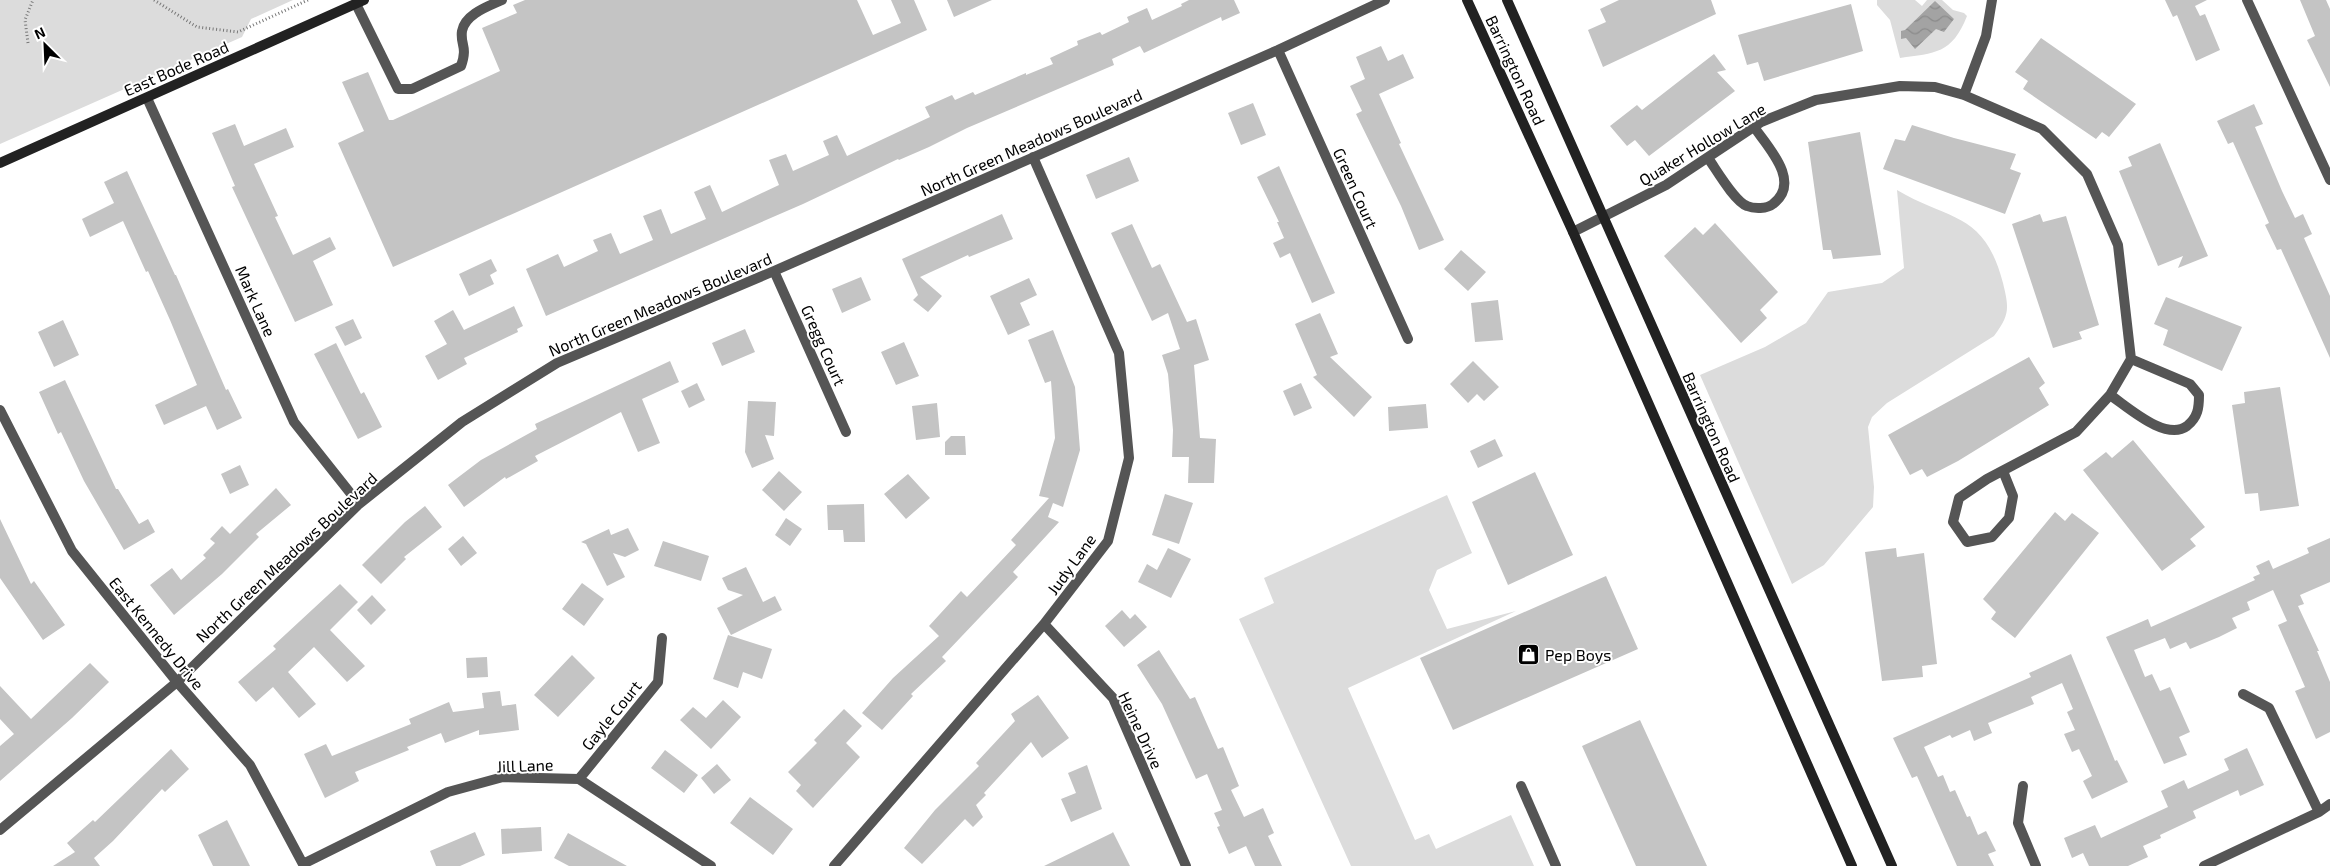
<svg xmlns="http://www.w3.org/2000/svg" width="2330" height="866" font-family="'Exo 2',sans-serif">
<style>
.green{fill:#dcdcdc}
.water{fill:url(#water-waves)}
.building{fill:#c4c4c4}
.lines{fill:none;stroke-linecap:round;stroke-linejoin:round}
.path{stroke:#777;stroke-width:3;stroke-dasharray:1 2.5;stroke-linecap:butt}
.lane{stroke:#555;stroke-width:10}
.street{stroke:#555;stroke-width:10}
.secondary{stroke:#222;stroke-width:10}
.labels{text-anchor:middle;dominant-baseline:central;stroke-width:4;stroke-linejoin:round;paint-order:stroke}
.street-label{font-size:16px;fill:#000;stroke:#fff}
.poi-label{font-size:16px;fill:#000;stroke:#fff;text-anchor:start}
</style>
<defs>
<pattern id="water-waves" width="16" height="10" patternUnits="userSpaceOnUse" patternTransform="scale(1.25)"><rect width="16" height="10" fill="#a3a3a3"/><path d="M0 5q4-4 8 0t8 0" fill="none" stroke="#8b8b8b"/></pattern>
</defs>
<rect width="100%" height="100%" fill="#fff"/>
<path class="green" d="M0 0H293L251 19 242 37 0 144Z
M1877 0H1915L1922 6 1927 0H1942L1953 10 1964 13 1967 16C1952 54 1935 53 1900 58L1890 20 1877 5Z
M1897 190C1951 222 1984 211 2003 283 2009 308 2010 315 1994 336L1887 403 1872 417 1868 427 1874 487 1873 507 1824 565 1792 584 1700 375 1765 347 1806 323 1828 292 1882 283 1904 268Z
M1447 495 1472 553 1437 570 1429 590 1447 629 1516 611 1348 688 1415 840 1429 834 1436 849 1511 815 1534 866H1351L1239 619 1274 603 1264 578Z"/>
<path class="water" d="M1935 1 1954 19 1944 32 1936 29 1915 49 1906 38 1901 39V31L1905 30Z"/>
<path class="building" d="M525 0H857L873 35 901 23 891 0H914L927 30 393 267 338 143 364 131 342 82 368 72 389 120H393L500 71 482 28 517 13 513 5Z
M947 0H992L954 17Z
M1189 0H1234L1240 13 1222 21 1221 17 1144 53 1140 46 1112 59 1114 65 967 128 929 147 899 160 898 159 803 204 546 316 526 269 558 254 564 267 598 251 593 240 611 233 620 254 653 240 643 216 661 209 671 234 706 219 694 192 710 185 722 212 779 185 769 160 786 154 793 171 829 155 823 141 837 135 847 156 930 117 925 107 952 95 955 100 973 92 975 95 1026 73V75L1053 64 1050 58 1078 45 1077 41 1100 32 1102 35 1129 22 1127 17 1147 8 1152 20 1182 6 1181 4Z
M1619 0H1711L1716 14 1603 67 1588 30 1606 22 1600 9Z
M2165 0H2207L2195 6 2200 16 2205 14 2220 50 2196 61 2177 15 2173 17Z
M2300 0H2326L2330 9V87L2307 40 2315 36Z
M1851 4 1863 51 1764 81 1758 62 1747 65 1738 35Z
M2041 38 2136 104 2109 137 2102 132 2096 139 2023 89 2028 81 2015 72Z
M1381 46 1388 61 1403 54 1414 78 1379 94 1401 143 1399 144 1444 240 1419 250 1401 206 1356 114 1362 111 1350 86 1365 79 1356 57Z
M1714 54 1726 70 1717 72 1735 91 1649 156 1635 140 1627 146 1610 126 1637 105 1642 110Z
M1253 103 1266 135 1241 145 1228 113Z
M2254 104 2263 124 2255 127 2282 191 2295 218 2303 214 2312 234 2304 238 2330 296V358L2281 249 2277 250 2265 225 2269 223 2233 142 2228 144 2217 121Z
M235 124 244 146 286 128 294 147 254 164 278 216 275 217 293 255 330 237 336 249 313 261 333 305 295 322 232 187 235 186 212 133Z
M1912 125 1954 138 2016 154 2010 169 2021 173 2005 214 1883 169 1895 139 1905 141Z
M1860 132 1881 255 1833 259 1831 250H1823L1808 142Z
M2160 143 2208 256 2178 268 2183 256 2158 266 2119 171 2132 166 2128 157Z
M1129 157 1139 181 1096 199 1086 175Z
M1279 166 1335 293 1312 303 1290 253 1280 258 1273 243 1284 238 1277 222H1279L1257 177Z
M127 171 175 275H176L226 390 228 389 242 418 217 430 206 406 164 425 155 405 197 385 170 320 148 271 146 272 123 221 90 237 82 219 114 203 104 182Z
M1002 214 1013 239 969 257 968 255 920 277 942 296 928 312 913 300 918 295 902 259Z
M2040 214 2043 222 2066 216 2099 325 2079 332 2082 339 2053 348 2012 224Z
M1715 223 1778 292 1760 310 1767 318 1741 343 1664 256 1695 227 1703 235Z
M1132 224 1152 268 1160 264 1187 322 1196 319 1209 360 1194 365 1200 438 1216 439 1214 483H1188L1189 457H1172L1173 430 1168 374 1162 355 1180 349 1168 313 1152 321 1111 233Z
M1461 250 1486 272 1468 291 1444 269Z
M491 259 497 271 490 275 494 284 469 296 459 274Z
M861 277 871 300 842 313 832 289Z
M1029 278 1037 295 1020 303 1030 325 1008 335 990 296Z
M2166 297 2242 327 2222 371 2163 345 2168 330 2154 324Z
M1498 300 1503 340 1475 342 1471 303Z
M514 306 523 326 517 329 518 332 464 358 467 364 438 380 425 356 447 344 434 321 453 310 464 330Z
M1320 313 1338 354 1330 357 1372 397 1354 417 1313 377 1317 375 1295 324Z
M353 319 362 338 345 346 335 327Z
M63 320 79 355 54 367 38 332Z
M745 329 755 352 722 366 712 343Z
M1053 330 1075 387 1080 450 1063 507 1053 503 1048 517 1059 522 1013 572 1018 577 942 657 946 661 911 694 913 696 882 730 862 713 893 678 939 636 929 626 961 591 967 597 1016 545 1011 540 1049 498 1039 496 1055 438 1051 381 1045 383 1028 340Z
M904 342 919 376 896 385 881 352Z
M336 343 361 394 364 392 382 427 358 439 314 354Z
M2029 357 2045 383 2039 388 2049 405 1958 461 1927 477 1922 469 1910 475 1888 435Z
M670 361 679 382 642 399 660 443 638 452 621 412 535 456 538 461 506 479 505 477 464 507 448 485 481 460 537 429 535 424Z
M1473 361 1499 387 1484 401 1477 394 1468 403 1450 384Z
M65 380 116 489H118L139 524 148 519 155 532 124 550 84 481 61 432 58 434 39 392Z
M697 383 705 400 689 408 681 391Z
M1301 383 1312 408 1294 416 1283 391Z
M2280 387 2299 506 2260 511 2258 493 2245 494 2232 405 2245 403 2244 392Z
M748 401 776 402 774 436 765 435 774 459 752 468 745 452Z
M937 403 940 437 916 440 912 406Z
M1426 404 1428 428 1389 431 1388 407Z
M951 436H965L966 455H945V442Z
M1495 439 1503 456 1478 468 1470 451Z
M2133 440 2205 527 2190 539 2196 546 2162 571 2083 470 2106 452 2112 458Z
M240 465 249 485 230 494 221 474Z
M779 471 802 492 784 511 762 490Z
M1535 472 1573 555 1508 585 1472 502Z
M908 474 930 498 906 519 884 494Z
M276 488 291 505 256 534 259 537 222 574 174 615 150 585 172 568 181 580 206 558 203 555 215 543 210 539 222 526 230 534Z
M1165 494 1193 503 1179 544 1152 535Z
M864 504 865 542H844L843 530H828L827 505Z
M425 506 442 527 404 557 406 559 381 584 362 565 405 522Z
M2055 512 2065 521 2072 513 2099 533 2015 638 1991 619 1996 612 1983 599Z
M786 518 802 529 790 546 775 535Z
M0 519 31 584 34 581 65 625 43 640 0 578Z
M628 528 639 550 625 557 613 553 625 577 607 586 586 544 581 542 609 529 611 535Z
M463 536 477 553 461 566 448 549Z
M2330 538V582L2300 595 2304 604 2298 606 2319 651H2317L2330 682V732L2316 739 2295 691 2305 687 2278 625 2287 621 2273 590 2247 602 2250 610 2232 618 2237 628 2219 637 2190 649 2186 642 2170 649 2165 638 2134 650 2145 677 2152 674 2160 691 2170 687 2190 732 2179 737 2187 755 2164 764 2106 637 2148 619 2151 627 2196 607 2255 580 2253 577 2260 574 2256 566 2269 560 2273 569 2309 553 2307 548Z
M663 541 709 556 701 581 654 566Z
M1168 548 1191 559 1171 598 1138 582 1147 564 1157 570Z
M1896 548 1897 557 1924 553 1937 664 1922 666 1923 677 1882 681 1865 552Z
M746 567 763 602 775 596 782 610 731 635 717 608 743 595 728 590 722 578Z
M1606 576 1638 649 1453 730 1420 658Z
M582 583 604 599 584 626 562 609Z
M340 584 358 602 330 630 365 666 347 682 314 647 288 672 316 704 299 718 273 687 256 702 238 682 276 649 273 646Z
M372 595 386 610 371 625 357 610Z
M1122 610 1130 619 1135 614 1147 627 1124 647 1105 626Z
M728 635 772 649 762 679 743 672 738 688 713 679Z
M1159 650 1190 699 1195 697 1218 749 1223 747 1239 786 1231 790 1244 817 1263 808 1274 833 1268 836 1282 866H1255L1246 846 1229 854 1217 827 1220 826 1214 813 1222 810 1207 774 1196 779 1162 704 1137 665Z
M2071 654 2115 761 2117 760 2128 782 2092 799 2083 781 2092 776 2079 749 2072 752 2064 734 2075 730 2067 712 2073 709 2062 683 2031 697 2034 704 1988 723 1992 733 1974 741 1970 730 1952 738 1950 735 1924 747 1938 777 1943 775 1950 792 1955 790 1967 817 1970 816 1978 835 1986 831 1996 851 1988 854 1994 866H1957L1917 776 1912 778 1893 738 2031 677 2029 673Z
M572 655 595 678 558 717 534 695Z
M487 657 488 677 467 678 466 658Z
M90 663 109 682 72 718 0 781V746L14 734 0 719V686L31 719Z
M500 691 502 706 516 704 519 730 479 735V730L445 743 441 733 407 747 409 750 355 772 359 781 325 798 304 754 326 744 332 756 411 724 409 719 449 702 453 712 484 708 482 693Z
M1038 695 1069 738 1042 758 1031 742 984 793 986 795 976 805 983 817 973 827 965 819 922 864 904 848 935 810 979 766 976 763 1015 721 1011 714Z
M723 700 741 717 711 749 680 720 693 707 706 718Z
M844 709 862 726 846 743 860 757 813 808 796 791 801 785 788 772 817 743 814 740Z
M1640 720 1707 866H1636L1582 746Z
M2247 748 2264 785 2240 796 2238 790 2193 811 2196 818 2160 835 2161 838 2143 846 2148 857 2128 866H2089L2083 853 2072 858 2064 838 2095 825 2101 838 2168 807 2161 791 2184 780 2188 789 2229 770 2224 759Z
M171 749 189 769 165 792 162 789 113 841 94 858 100 866H53L75 852 67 843 93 820 95 822Z
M665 750 698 775 684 793 651 768Z
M717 764 731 780 714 794 701 778Z
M1087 765 1102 809 1071 822 1061 799 1076 793 1068 773Z
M750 797 793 829 773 855 730 823Z
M227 820 250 866H213L198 835Z
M541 827 542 851 502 854 501 829Z
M475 832 485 855 460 866H436L430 851Z
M1113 832 1130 866H1044L1112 833Z
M568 833 627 866H569L554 858Z"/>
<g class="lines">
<path class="path" d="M154 0 197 27 238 32 308 0
M28 43 25 20 33 0"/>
<path class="lane" d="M356 4 398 89H412L461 66C468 46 460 45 462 31 465 14 489 6 502 0
M1521 786 1556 866"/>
<path class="street" d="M2247 0 2330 180
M1278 50 1408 339
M1964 95 1986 36 1992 0
M147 98 294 422 359 504
M1708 158C1716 169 1734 201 1747 206 1754 209 1767 209 1773 204 1802 182 1768 147 1754 127
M1573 232 1666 185 1761 122 1816 100 1900 86 1935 87 1964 95 2042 129 2087 174 2118 245 2131 359 2110 395 2076 432 1987 479 1959 498 1953 522 1967 542 1992 537 2009 518 2013 496 2003 471
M774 271 846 432
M2110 395C2128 407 2166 442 2187 426 2198 417 2199 408 2199 395L2190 384 2131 359
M0 410 72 551 177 682 250 765 304 866
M1044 624 1113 698 1186 866
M2243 694 2269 708 2319 812
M579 779 658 682 662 638
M2023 786 2018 823 2036 866
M0 830 177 682 359 504 462 422 557 363 774 271 1278 50 1385 0
M303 864 448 792 503 777 579 779 711 866
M834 866 1044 624 1108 541 1129 458 1119 353 1033 157
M2204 866 2319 812 2330 804"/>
<path class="secondary" d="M1467 0 1573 232 1852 866
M1507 0 1892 866
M0 163 364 0"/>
</g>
<defs>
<symbol id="shop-square" viewBox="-11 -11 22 22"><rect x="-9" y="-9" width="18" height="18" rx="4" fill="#000" stroke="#fff"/><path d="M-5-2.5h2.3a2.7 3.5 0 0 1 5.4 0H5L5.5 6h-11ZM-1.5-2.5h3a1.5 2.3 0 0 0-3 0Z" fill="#fff"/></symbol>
</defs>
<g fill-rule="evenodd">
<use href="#shop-square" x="1516" y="642" width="25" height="25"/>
</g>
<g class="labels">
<g class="street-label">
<text transform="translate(176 68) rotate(-24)">East Bode Road</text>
<text transform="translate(1516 70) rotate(65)">Barrington Road</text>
<text transform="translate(1031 142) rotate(-24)">North Green Meadows Boulevard</text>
<text transform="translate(1702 144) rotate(-31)">Quaker Hollow Lane</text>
<text transform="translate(1356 188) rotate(66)">Green Court</text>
<text transform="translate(256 301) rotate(66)">Mark Lane</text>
<text transform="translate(660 304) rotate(-23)">North Green Meadows Boulevard</text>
<text transform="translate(824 345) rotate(66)">Gregg Court</text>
<text transform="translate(1712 427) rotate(66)">Barrington Road</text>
<text transform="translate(286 557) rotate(-43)">North Green Meadows Boulevard</text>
<text transform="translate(1071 564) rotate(-54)">Judy Lane</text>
<text transform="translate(157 633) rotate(51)">East Kennedy Drive</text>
<text transform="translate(611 715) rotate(-51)">Gayle Court</text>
<text transform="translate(1141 730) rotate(65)">Heine Drive</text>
<text transform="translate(525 765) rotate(-2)">Jill Lane</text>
</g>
<g class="poi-label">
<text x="1545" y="654">Pep Boys</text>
</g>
</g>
<g transform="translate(45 45) rotate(336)" stroke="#ffffff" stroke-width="4" paint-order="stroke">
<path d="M0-4L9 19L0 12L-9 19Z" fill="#000000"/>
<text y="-8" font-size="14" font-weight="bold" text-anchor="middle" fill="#000000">N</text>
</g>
</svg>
